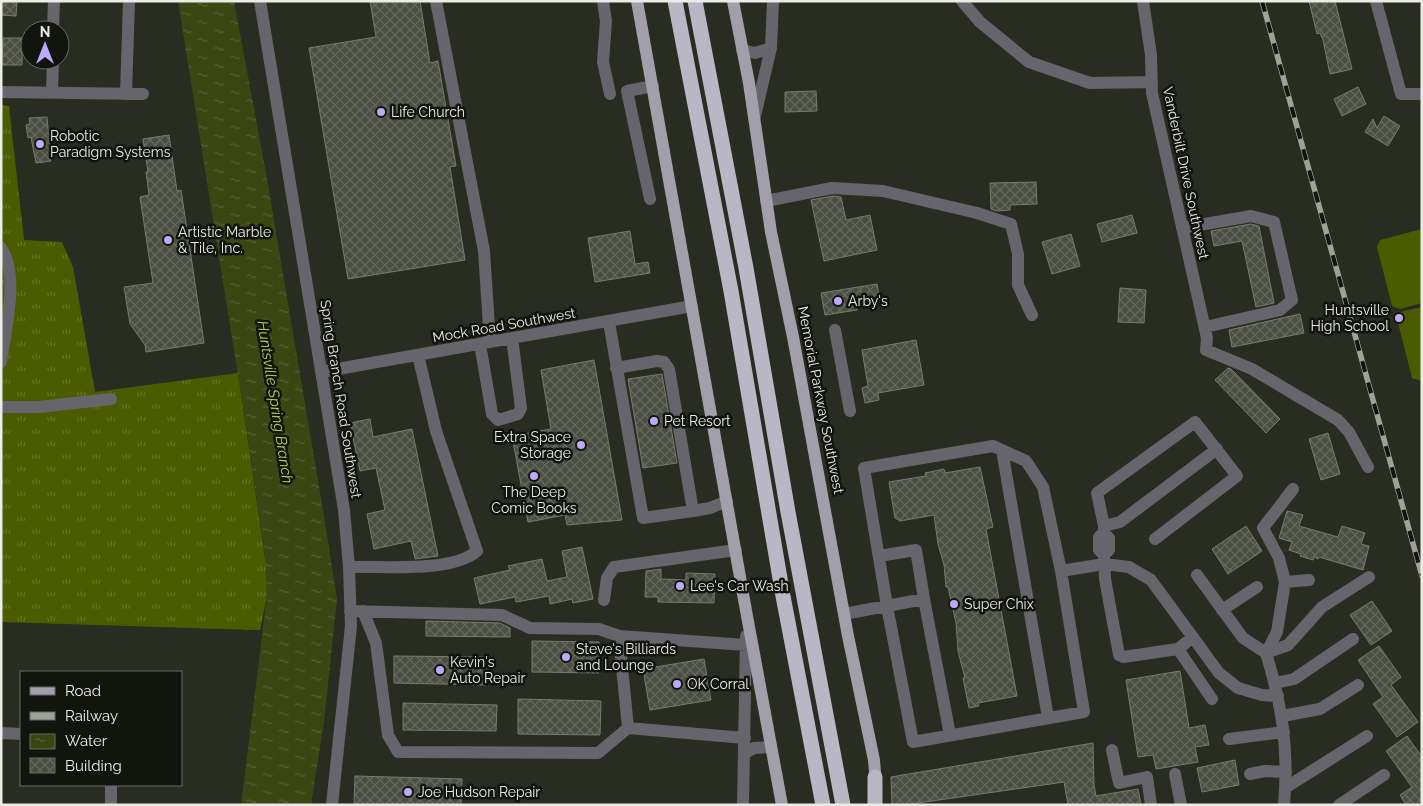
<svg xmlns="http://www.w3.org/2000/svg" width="1423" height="806" font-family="Raleway,sans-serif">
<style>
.grass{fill:url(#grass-tufts)}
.pitch{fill:#4b5b00}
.water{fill:url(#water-ripples)}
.building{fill:url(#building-cross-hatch);stroke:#787c6f}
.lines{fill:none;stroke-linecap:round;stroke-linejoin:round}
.minor{stroke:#66656b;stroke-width:12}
.major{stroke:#a29fab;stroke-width:12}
.highway{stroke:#b9b6c5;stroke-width:15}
.rail-casing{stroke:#9fa299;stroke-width:5.5}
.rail{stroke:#12140e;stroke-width:4;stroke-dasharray:11;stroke-linecap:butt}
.poi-dot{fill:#bcaaf6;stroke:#12140e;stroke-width:2}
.labels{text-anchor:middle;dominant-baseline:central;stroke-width:5;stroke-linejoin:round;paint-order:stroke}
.poi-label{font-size:14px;fill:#eaece5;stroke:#12140e;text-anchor:start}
.street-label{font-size:14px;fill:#eaece5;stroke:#12140e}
.water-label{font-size:15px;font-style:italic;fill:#b3cf52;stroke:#12140e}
</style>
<defs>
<pattern id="grass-tufts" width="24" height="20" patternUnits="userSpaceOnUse" patternTransform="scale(1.25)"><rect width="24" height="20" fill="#4b5b00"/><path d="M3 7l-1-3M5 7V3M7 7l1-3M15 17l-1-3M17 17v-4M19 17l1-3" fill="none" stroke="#657325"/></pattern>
<pattern id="water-ripples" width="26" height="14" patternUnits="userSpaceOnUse" patternTransform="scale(1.25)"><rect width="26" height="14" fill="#3b4613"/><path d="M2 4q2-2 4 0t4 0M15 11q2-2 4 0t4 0" fill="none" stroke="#586135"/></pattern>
<pattern id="building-cross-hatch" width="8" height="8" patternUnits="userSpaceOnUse" patternTransform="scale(1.25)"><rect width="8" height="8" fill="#4b4f42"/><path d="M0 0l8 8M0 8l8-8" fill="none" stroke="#65685d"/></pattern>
</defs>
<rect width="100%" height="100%" fill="#292c20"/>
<path class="grass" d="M1 105 9 106 24 240 62 242 73 267 95 392 238 373 266 565 267 596 260 630 1 622Z"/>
<path class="pitch" d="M1422 229V303L1400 309 1392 306 1377 247 1380 240Z
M1422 307V381L1412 378 1397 319 1400 312Z"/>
<path class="water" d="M178 1H234L266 173 324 516 337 599 324 722 311 805H241L267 596 266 565 245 419Z"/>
<path class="building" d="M1 1H17L16 16 1 15Z
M370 1H420L430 63 438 61 456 166 450 167 465 260 348 279 309 48 376 37Z
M1309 1H1335L1352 69 1330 74 1323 40 1320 33 1317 34Z
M3 38H22V65H2Z
M1358 87 1366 104 1342 116 1334 99Z
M816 91 817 111 785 112V92Z
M1384 116 1400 126 1388 146 1365 132 1373 119 1377 128Z
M47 117 51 161 36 163 31 137 28 138 26 125 30 124 29 118Z
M169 135 177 191 181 190 204 343 146 352 145 345 130 324 124 287 153 283 140 197 149 195 146 172H148L143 139Z
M1036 182 1037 204 1010 205V210L997 211 991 209 990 183Z
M833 196 841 197 846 220 870 215 877 250 824 261 811 200Z
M1132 215 1137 233 1102 242 1097 224Z
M1251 224 1259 226 1274 303 1256 307 1242 241 1214 246 1211 231Z
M630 231 635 264 648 262 650 273 595 282 588 238Z
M1071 234 1080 266 1052 274 1042 242Z
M877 284 879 296 855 300 857 310 825 315 821 293Z
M1120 288 1146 290 1144 323 1118 322Z
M1300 314 1304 333 1232 347 1229 330Z
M916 340 924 385 878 393 879 400 865 403 862 388 868 386 862 350Z
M594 360 622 520 567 525 565 515 528 522 512 436 551 429 541 370Z
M1228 368 1231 369 1280 419 1266 433 1215 380Z
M662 374 677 463 643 468 628 379Z
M370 419 373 437 412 429 438 556 415 559 411 541 374 549 367 514 385 510 376 468 360 471 350 423Z
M1328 433 1340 474 1321 480 1309 439Z
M980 467 993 527 986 529 1017 696 978 703 979 706 969 708 963 678H965L958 651 956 623 948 587H946L944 565 938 544 934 515 900 521 895 518 889 482 926 476 925 473 944 469 945 473Z
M1287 511 1303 515 1299 526 1338 537 1342 526 1365 533 1361 544 1369 546 1363 570 1319 557 1318 559 1314 557 1313 560 1300 556 1301 554 1289 550 1292 542 1279 538Z
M1246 526 1262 551 1228 574 1212 549Z
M582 547 593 599 573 603 572 599 550 604 549 596 516 602 515 597 480 604 474 578 510 570 508 566 542 559 547 581 567 577 562 551Z
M661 569V579L686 580V573L715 574 714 603 658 602V597H645L646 571Z
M1372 601 1392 631 1371 645 1350 615Z
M426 621 500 623 510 628V637L426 636Z
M532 641 599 642V673L532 672Z
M1379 646 1401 677 1391 685 1418 722 1397 737 1373 704 1383 697 1358 660Z
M394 656 486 657V685L394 683Z
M704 659 711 700 650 710 643 669Z
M1180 671 1189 728 1205 725 1209 745 1195 747 1198 762 1156 769 1153 755 1138 757 1126 680Z
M518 699 601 701 600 735 518 734Z
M403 703 497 705 496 731 403 730Z
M1407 736 1422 757V805H1406L1400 795 1412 787 1386 751Z
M1093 743 1094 785 1096 796 1138 789 1141 805H1068L1064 782 904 805H892L891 777Z
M1235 760 1239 785 1202 792 1197 768Z
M355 776 462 779 461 805H354Z"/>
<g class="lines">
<path class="minor" d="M260 1 344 510 349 567 351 626 332 805
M436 1 484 251 490 342
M603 1 606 21 603 62 610 94
M962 1 980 22 1029 62 1090 83 1152 82
M1143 1 1151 55 1152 93 1207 338 1206 350 1252 369 1338 420 1349 432 1368 467
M1376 1 1401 94H1422
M53 30 54 1
M742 50 755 53 771 48
M1 92 143 94
M52 93 53 60
M126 94 129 1
M755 116 771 48 773 1
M650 199 627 91 653 86
M766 201 832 188 883 191 977 213 1011 224 1018 254V285L1032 315
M1182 228 1251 216 1274 222 1292 300 1280 310 1205 327
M1 248C20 275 5 331 1 362
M609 322 643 518 693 511
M835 330 850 411
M480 344 492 414 498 420 518 414 521 408 512 338
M616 368 657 361 664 362 669 369 693 511 710 508 727 501
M321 372 692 306
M1 407H39L111 399
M993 446 1026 461 1043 487 1061 571 1084 712 913 742 887 606 864 468Z
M1002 450 1048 718
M1104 526 1097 493 1195 422 1237 476 1155 539
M1104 555 1099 550V537L1104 533
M879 556 916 550 924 599
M349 567C383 566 452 573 477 551L436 431 418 355
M1061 571 1104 564 1129 567 1151 580 1219 673 1238 688 1262 695 1278 696
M1197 575 1243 638 1266 653
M1285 582 1309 580
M604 600 607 578 614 567 736 550
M1222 610 1257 587
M350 611 502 615 530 628 599 629 619 636 746 645
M363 611 376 643 388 735 398 752 598 753 628 728
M844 614 924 599 950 735
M619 636 628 728 745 738
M1193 637 1178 649 1123 657 1119 655 1105 579 1104 555 1109 550V538L1104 533V526L1120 522 1217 449
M1178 649 1212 699
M1266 653 1277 632 1285 582 1279 558 1263 528 1293 489
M1266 653C1282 706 1289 749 1284 805
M1266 653 1288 645 1322 607 1369 577
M1275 683 1294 679 1353 639
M1282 716 1320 709 1358 685
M1 733 21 734
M1229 739 1284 732
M1112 750 1119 783 1147 777 1151 805
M745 753 754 748 771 747
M1175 774 1181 805
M1250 774 1265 771 1286 772
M111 785V805
M1285 788 1367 736
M743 805 746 636
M1339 805 1384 775"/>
<path class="major" d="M637 1 747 616 782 805
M733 1 749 83 771 232 793 337 848 636 874 760 876 785"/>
<path class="highway" d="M675 1 731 291 783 596 823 805
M695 1 746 268 788 512 843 805
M875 805V777"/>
<defs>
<path id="rail" d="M1262 1 1422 576"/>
</defs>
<use href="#rail" class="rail-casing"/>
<use href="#rail" class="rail"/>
</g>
<g class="poi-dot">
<circle cx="381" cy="112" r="5"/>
<circle cx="40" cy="144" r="5"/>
<circle cx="168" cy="240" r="5"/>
<circle cx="838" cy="301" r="5"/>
<circle cx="1399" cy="318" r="5"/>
<circle cx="654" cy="421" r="5"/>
<circle cx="581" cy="445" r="5"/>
<circle cx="534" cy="476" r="5"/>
<circle cx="680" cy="586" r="5"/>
<circle cx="954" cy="604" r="5"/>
<circle cx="566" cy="657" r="5"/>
<circle cx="440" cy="670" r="5"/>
<circle cx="677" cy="684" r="5"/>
<circle cx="408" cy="792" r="5"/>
</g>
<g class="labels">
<g class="poi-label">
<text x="391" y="112">Life Church</text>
<text x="50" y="136">Robotic<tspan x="50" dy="16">Paradigm Systems</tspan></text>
<text x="178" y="232">Artistic Marble<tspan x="178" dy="16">&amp; Tile, Inc.</tspan></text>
<text x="848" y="301">Arby's</text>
<text x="1389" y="310" text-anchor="end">Huntsville<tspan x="1389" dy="16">High School</tspan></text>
<text x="664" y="421">Pet Resort</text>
<text x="571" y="437" text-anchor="end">Extra Space<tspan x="571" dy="16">Storage</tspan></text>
<text x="534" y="492" text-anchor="middle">The Deep<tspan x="534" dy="16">Comic Books</tspan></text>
<text x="690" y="586">Lee's Car Wash</text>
<text x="964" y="604">Super Chix</text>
<text x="576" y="649">Steve's Billiards<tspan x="576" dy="16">and Lounge</tspan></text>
<text x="450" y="662">Kevin's<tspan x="450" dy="16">Auto Repair</tspan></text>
<text x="687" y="684">OK Corral</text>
<text x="418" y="792">Joe Hudson Repair</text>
</g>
<g class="street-label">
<text transform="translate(1186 173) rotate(78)">Vanderbilt Drive Southwest</text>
<text transform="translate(504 325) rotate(-10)">Mock Road Southwest</text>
<text transform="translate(341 399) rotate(81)">Spring Branch Road Southwest</text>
<text transform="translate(821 400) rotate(79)">Memorial Parkway Southwest</text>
</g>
<g class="water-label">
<text transform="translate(275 402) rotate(81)">Huntsville Spring Branch</text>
</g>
</g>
<rect width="1423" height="806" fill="none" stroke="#eaece5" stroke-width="5"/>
<rect x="20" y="671" width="162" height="115" fill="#12140e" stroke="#686a64"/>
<rect x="30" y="687" width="25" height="8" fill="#a29fab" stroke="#686a64"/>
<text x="65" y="696" font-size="15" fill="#eaece5">Road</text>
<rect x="30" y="712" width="25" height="8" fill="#9fa299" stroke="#686a64"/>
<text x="65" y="721" font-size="15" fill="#eaece5">Railway</text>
<rect x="30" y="734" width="25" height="15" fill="url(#water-ripples)" stroke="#686a64"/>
<text x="65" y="746" font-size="15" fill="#eaece5">Water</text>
<rect x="30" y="758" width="25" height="15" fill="url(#building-cross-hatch)" stroke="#686a64"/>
<text x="65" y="771" font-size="15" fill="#eaece5">Building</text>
<g transform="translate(45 45)"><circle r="24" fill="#12140e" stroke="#686a64"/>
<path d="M0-4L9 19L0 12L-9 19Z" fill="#bcaaf6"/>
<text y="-8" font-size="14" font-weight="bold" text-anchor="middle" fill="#eaece5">N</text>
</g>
</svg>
